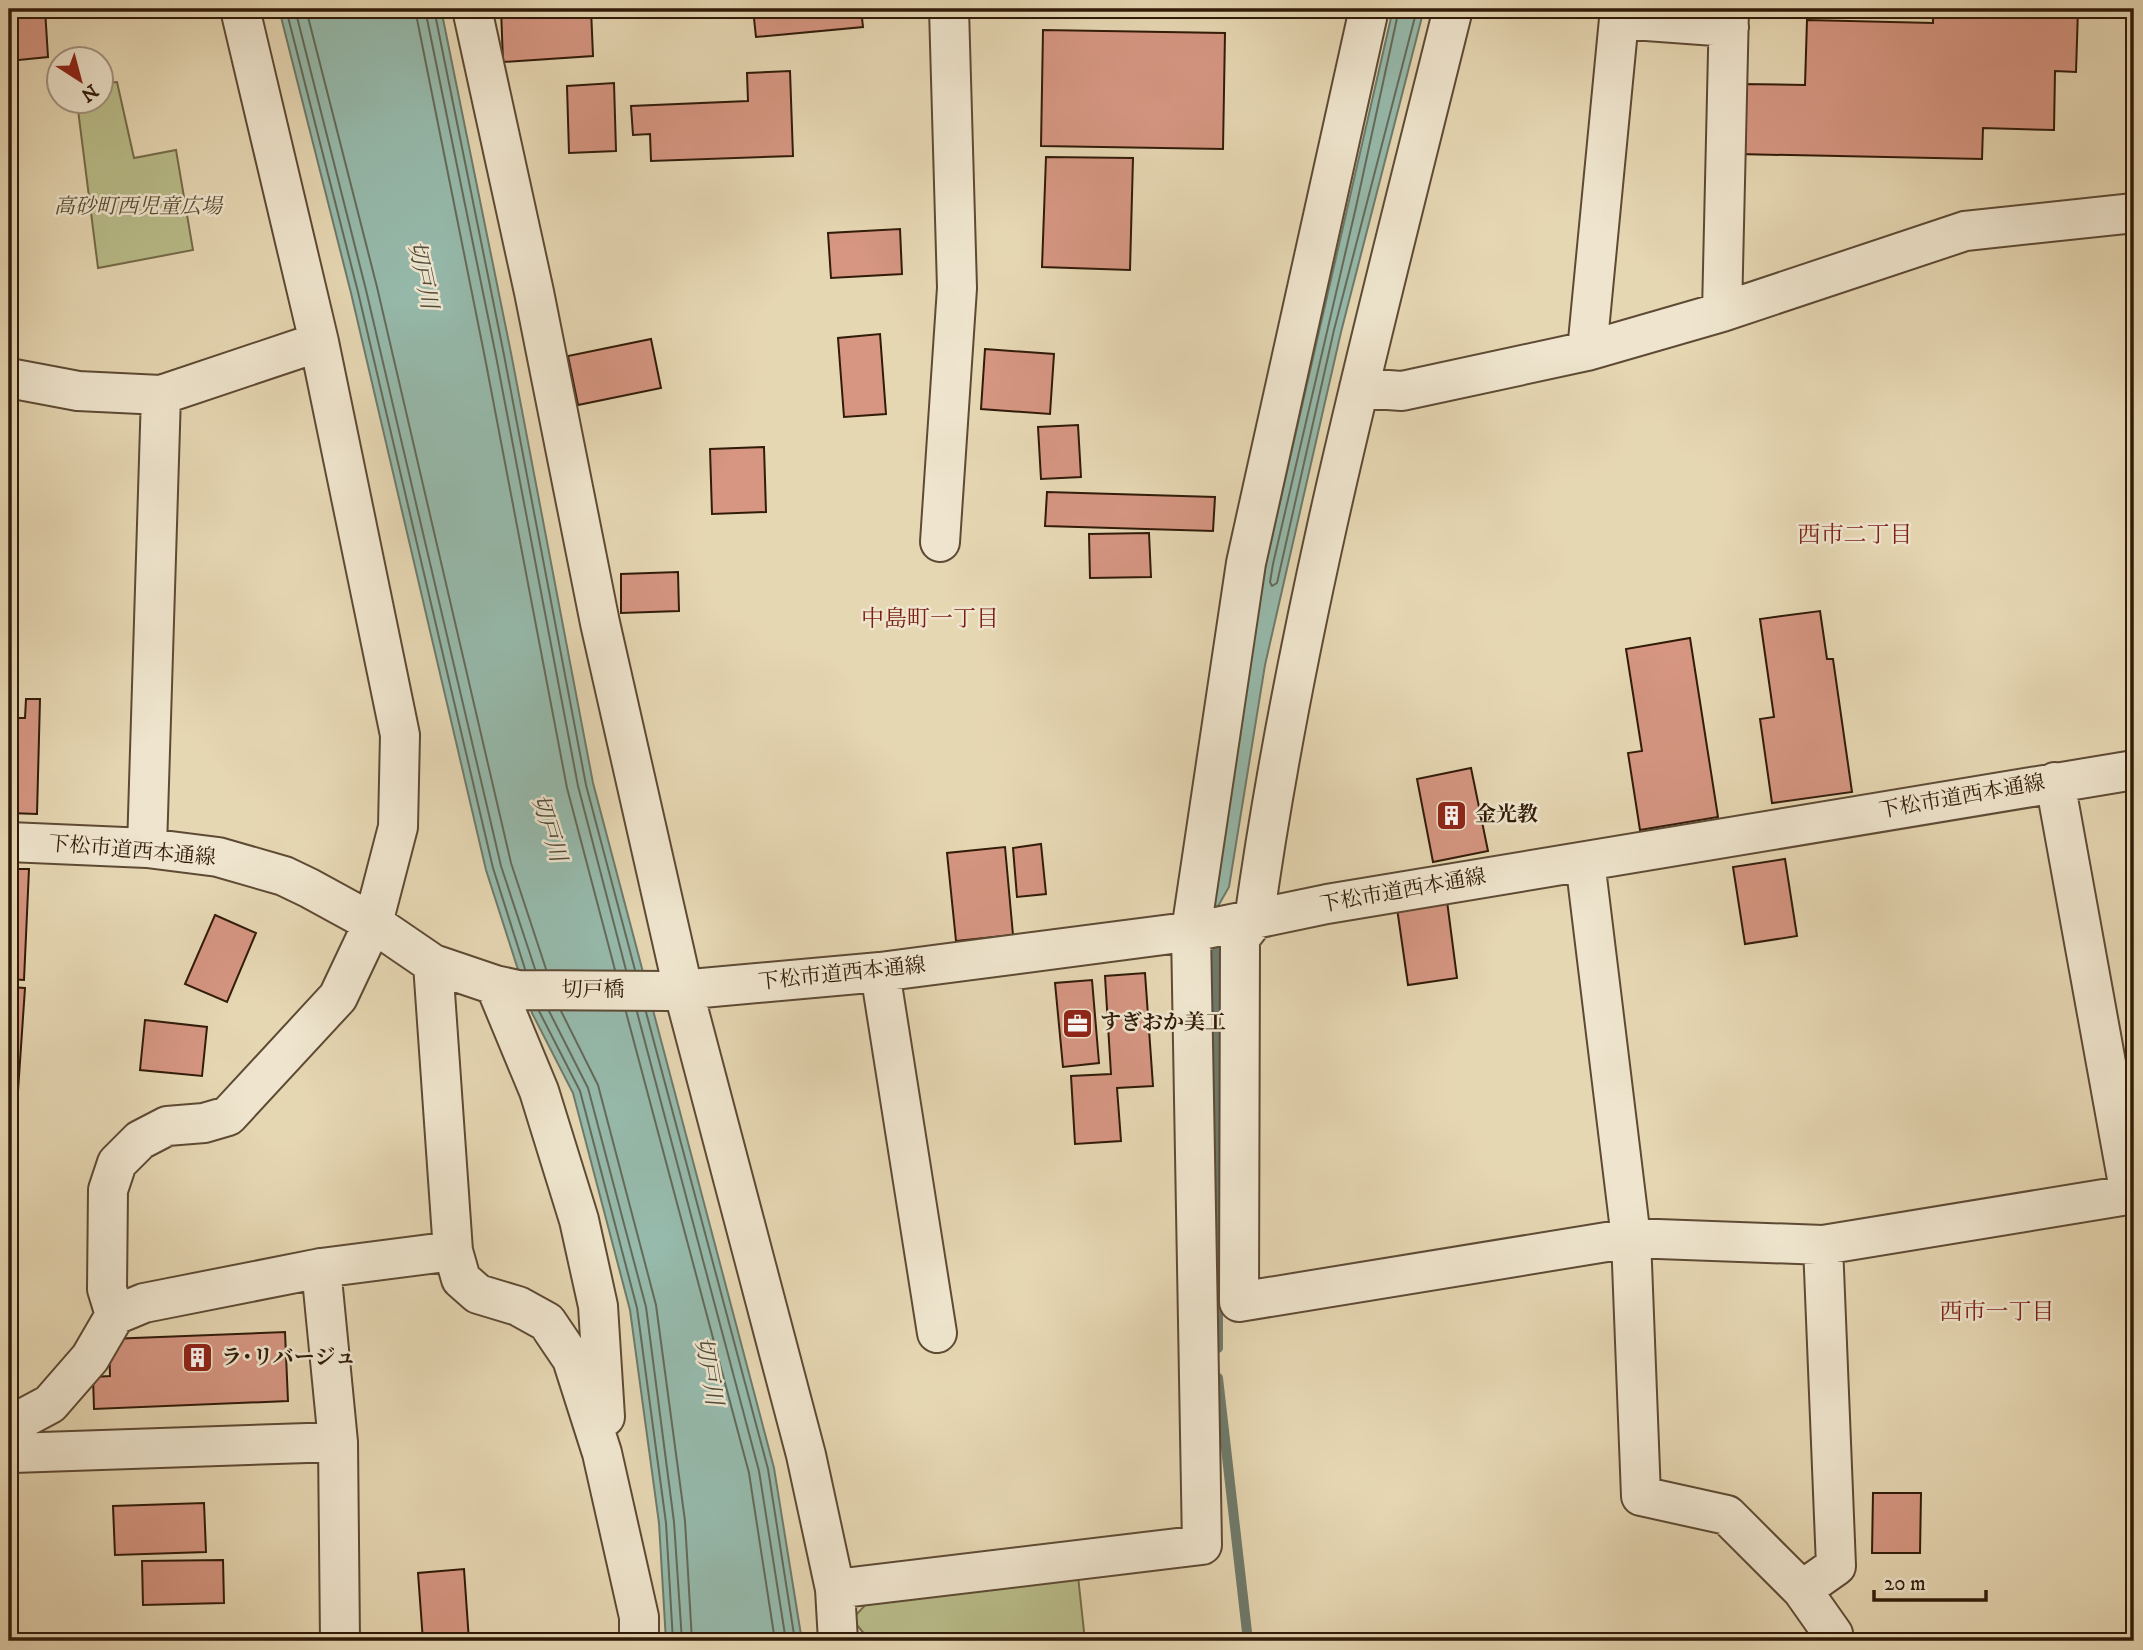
<svg xmlns="http://www.w3.org/2000/svg" width="2143" height="1650" font-family="'IM FELL DW Pica','Noto Serif JP',serif">
<style>
.green{fill:#b9bd8a;stroke:#756c4a;stroke-width:2}
.water{fill:#96baac;stroke:#6e7a6b;stroke-width:2}
.lines{fill:none;stroke-linecap:round;stroke-linejoin:round}
.shore{stroke:#646a5a;stroke-width:2}
.stream{stroke:#6e7a6b;stroke-width:10}
.building{fill:#d69682;stroke:#311b09;stroke-width:2}
.minor-casing{stroke:#5e4a34;stroke-width:42}
.minor{stroke:#efe5ce;stroke-width:38}
.labels{text-anchor:middle;dominant-baseline:central;stroke-width:5;stroke-linejoin:round;paint-order:stroke}
.park-label{font-size:21px;font-style:italic;fill:#5a4c30;stroke:#efe5ce}
.street-label{font-size:21px;fill:#311b09;stroke:#efe5ce}
.poi-label{font-size:21px;font-weight:bold;fill:#311b09;stroke:#efe5ce;text-anchor:start}
.water-label{font-size:23px;font-style:italic;fill:#4f4b3a;stroke:#efe5ce}
.neighbourhood-label{font-size:23px;fill:#7a1f14;stroke:#efe5ce}
</style>
<rect width="100%" height="100%" fill="#e6d7b3"/>
<filter id="stains"><feTurbulence type="fractalNoise" baseFrequency=".00286" numOctaves="4"/><feColorMatrix values="0 0 0 0 .2 0 0 0 0 .09 0 0 0 0 .02 0 0 0 .5 -.17"/></filter>
<radialGradient id="worn" r=".72"><stop offset=".6" stop-color="#630" stop-opacity="0"/><stop offset="1" stop-color="#630" stop-opacity=".3"/></radialGradient>
<path class="green" d="M117 82 134 158 176 150 193 250 98 268 77 102H102V83Z
M1078 1576 1085 1641H870L852 1619 871 1599Z"/>
<path class="water" d="M279 9H441L511 353 593 783 774 1468 802 1641H666L659 1523 630 1310 573 1093 532 1013 486 870 351 293Z
M1393 9H1424L1341 332 1265 665 1229 887 1217 908 1208 892 1266 563Z"/>
<g class="lines">
<path class="shore" d="M286 9 358 292 493 868 525 969
M295 9 366 290 501 866 535 969
M306 9 377 287 511 863 546 969
M415 9 485 358 567 788 615 970
M425 9 496 356 578 786 626 970
M434 9 504 355 586 785 635 970
M1399 9 1356 207 1273 564 1270 582 1272 586 1277 583 1334 330 1417 9
M539 1011 580 1091 637 1308 666 1523 673 1641
M549 1011 588 1088 646 1307 674 1522 682 1641
M561 1011 598 1085 656 1305 685 1521 692 1641
M626 1012 749 1473 775 1641
M637 1012 759 1471 786 1641
M646 1012 768 1469 795 1641"/>
<path class="stream" d="M1217 933 1218 1348
M1218 1378 1248 1641"/>
</g>
<path class="building" d="M9 9H45L48 57 9 61Z
M76 9H103L78 15Z
M501 9H591L593 56 503 62Z
M753 9H861L863 27 756 37Z
M1933 9H2078L2076 72 2055 71 2054 130 1983 128 1982 159 1737 154 1739 84 1805 85 1807 20 1933 23Z
M1043 30 1225 33 1223 149 1041 146Z
M790 71 793 156 651 161 650 134 633 135 631 106 748 101 747 73Z
M614 83 616 151 569 153 567 86Z
M1046 157 1133 158 1130 270 1042 267Z
M900 229 902 274 831 278 828 233Z
M880 334 886 414 844 417 838 338Z
M651 339 661 388 578 405 568 356Z
M985 349 1054 354 1050 414 981 409Z
M1078 425 1081 477 1041 479 1038 427Z
M764 447 766 512 712 514 710 449Z
M1047 492 1215 497 1213 531 1045 526Z
M1149 533 1151 577 1090 578 1089 534Z
M678 572 679 611 621 613V574Z
M1820 611 1827 659H1833L1852 792 1772 803 1760 719 1774 717 1760 619Z
M1690 638 1718 817 1640 830 1628 753 1642 751 1626 649Z
M26 699H40L37 814 9 813V718H25Z
M1471 768 1488 851 1433 862 1417 779Z
M2134 799V858L2128 800Z
M1041 844 1046 894 1017 897 1013 848Z
M1005 847 1013 935 956 941 947 853Z
M1785 859 1797 936 1745 944 1733 867Z
M9 869H29L24 980 9 979Z
M1447 901 1457 978 1408 985 1397 908Z
M215 915 256 933 227 1002 185 984Z
M1145 973 1153 1086 1117 1088 1121 1141 1075 1144 1071 1076 1111 1074 1105 976Z
M1092 980 1099 1063 1063 1067 1055 983Z
M9 987 25 988 18 1091 9 1090Z
M145 1020 207 1027 202 1076 140 1070Z
M285 1332 288 1401 94 1409 93 1377 110 1376 109 1339Z
M1873 1493H1921L1920 1553H1872Z
M204 1503 206 1552 115 1555 113 1506Z
M223 1560 224 1603 143 1605 142 1561Z
M464 1569 469 1641H423L418 1573Z"/>
<g class="lines">
<defs>
<path id="minor" d="M472 9 534 292 600 623 683 989 806 1455 835 1589 838 1641
M1453 9C1378 311 1297 612 1254 920L1240 938 1239 1302 1631 1238 1823 1245 2134 1194
M1722 312 1729 9
M1587 351 1619 19 1729 27
M9 378 78 391 161 395 319 342
M1359 388 1402 391 1587 351 1722 312 1965 231 2134 213
M940 542 957 288 949 9
M2055 782 2130 1195
M9 842 147 848 218 857 284 876 309 888 373 923 433 964 495 985 518 990 669 991 880 972 1202 930 1327 904 2134 770
M147 848 161 395
M1585 861 1631 1238 1641 1496 1727 1515 1802 1590 1833 1634 1831 1641
M433 964 453 1251 461 1279 478 1294 518 1306 547 1322 572 1359 602 1453 639 1617V1641
M880 972 937 1333
M495 985 539 1091 579 1220 598 1306 605 1417
M321 1268 338 1442 340 1641
M115 1315 107 1289 108 1190 117 1163 140 1140 167 1126 204 1123 228 1116 338 997 373 923 398 827 400 735 319 342 240 9
M9 1426 50 1404 90 1358 115 1315 144 1303 321 1268 453 1251
M9 1451 13 1453 338 1442
M835 1589 1202 1545 1191 931 1246 563 1369 9
M1802 1590 1836 1566 1823 1245"/>
</defs>
<use href="#minor" class="minor-casing"/>
<use href="#minor" class="minor"/>
</g>
<defs>
<symbol id="building-square" viewBox="-11 -11 22 22"><rect x="-9" y="-9" width="18" height="18" rx="4" fill="#8f2418" stroke="#efe5ce"/><path d="M-4-6H4V6H1V3H-1V6H-4ZM-2.5-4.3h1.7v1.8h-1.7ZM.8-4.3h1.7v1.8H.8ZM-2.5-1h1.7V.8h-1.7ZM.8-1h1.7V.8H.8Z" fill="#fff"/></symbol>
<symbol id="office-square" viewBox="-11 -11 22 22"><rect x="-9" y="-9" width="18" height="18" rx="4" fill="#8f2418" stroke="#efe5ce"/><path d="M-6-3h4V-5.5h4V-3h4V5H-6ZM-1-4.5V-3h2v-1.5ZM-6 0V1H6V0Z" fill="#fff"/></symbol>
</defs>
<g fill-rule="evenodd">
<use href="#building-square" x="1434" y="798" width="35" height="35"/>
<use href="#office-square" x="1060" y="1006" width="35" height="35"/>
<use href="#building-square" x="180" y="1340" width="35" height="35"/>
</g>
<g class="labels">
<g class="park-label">
<text x="138" y="207">高砂町西児童広場</text>
</g>
<g class="street-label">
<text transform="translate(1962 797) rotate(-10)">下松市道西本通線</text>
<text transform="translate(132 851) rotate(5)">下松市道西本通線</text>
<text transform="translate(1403 891) rotate(-10)">下松市道西本通線</text>
<text transform="translate(842 974) rotate(-6)">下松市道西本通線</text>
<text x="593" y="990">切戸橋</text>
</g>
<g class="poi-label">
<text x="1475" y="815">金光教</text>
<text x="1100" y="1023">すぎおか美工</text>
<text x="221" y="1358">ラ･リバージュ</text>
</g>
<g class="water-label">
<text transform="translate(422 275) rotate(78)">切戸川</text>
<text transform="translate(548 828) rotate(73)">切戸川</text>
<text transform="translate(708 1371) rotate(80)">切戸川</text>
</g>
<g class="neighbourhood-label">
<text x="1855" y="535">西市二丁目</text>
<text x="930" y="619">中島町一丁目</text>
<text x="1997" y="1312">西市一丁目</text>
</g>
</g>
<rect width="2143" height="1650" fill="none" stroke="#e6d7b3" stroke-width="35"/>
<rect x="10" y="10" width="2122" height="1629" fill="none" stroke="#311b09" stroke-width="3.5"/>
<rect x="18" y="18" width="2108" height="1615" fill="none" stroke="#311b09" stroke-width="2"/>
<g transform="translate(80 80) rotate(144)"><circle r="33" fill="#efe5ce" stroke="#a3947f" stroke-width="2"/>
<path d="M0-5L12 26L0 18L-12 26Z" fill="#8f2418"/>
<text y="-10" font-size="19" font-weight="bold" text-anchor="middle" fill="#311b09">N</text>
</g>
<path d="M1874 1590v10h112v-10" fill="none" stroke="#311b09" stroke-width="3.5"/>
<text x="1884" y="1590" font-size="21" fill="#311b09" stroke="#efe5ce" stroke-width="5" paint-order="stroke">20 m</text>
<rect width="100%" height="100%" filter="url(#stains)"/>
<rect width="100%" height="100%" fill="url(#worn)"/>
</svg>
